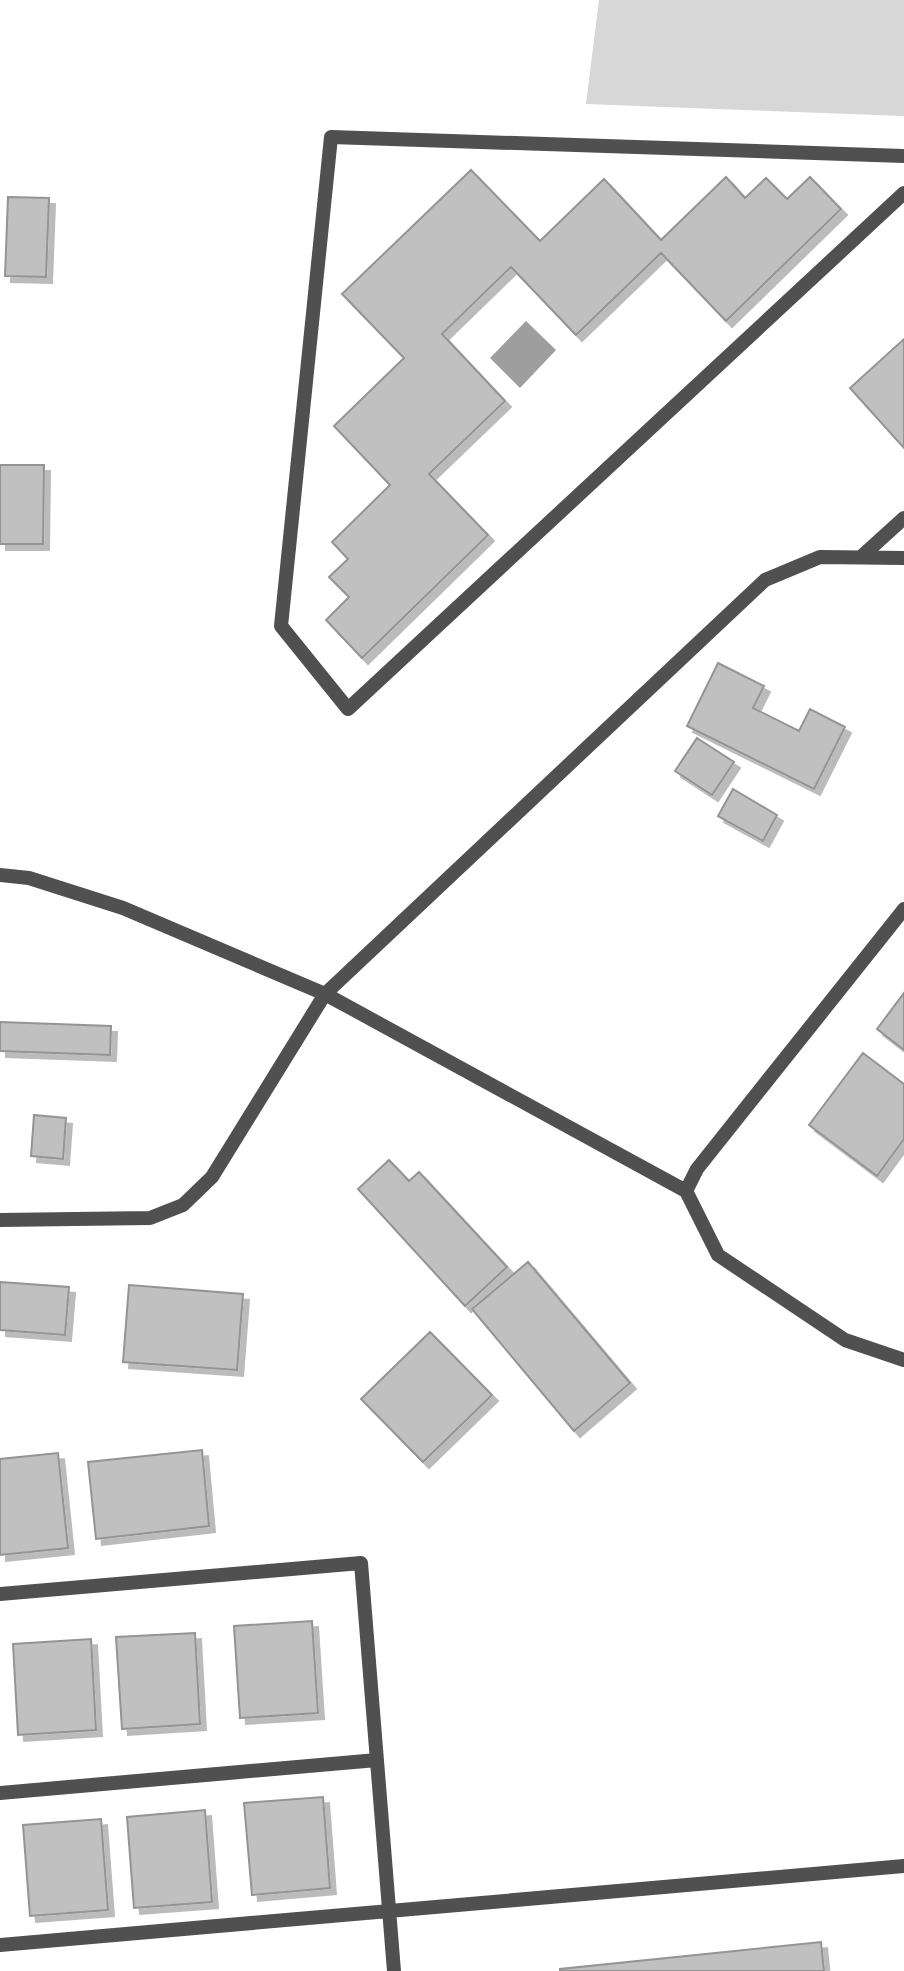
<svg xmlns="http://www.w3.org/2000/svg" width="904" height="1971" font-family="'Public Sans',sans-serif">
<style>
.green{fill:#d7d7d7}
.water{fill:#9e9e9e}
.building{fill:#c0c0c0;stroke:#949494;stroke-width:2;filter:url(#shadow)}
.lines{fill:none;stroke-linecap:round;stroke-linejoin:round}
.service{stroke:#505050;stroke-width:14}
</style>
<defs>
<filter id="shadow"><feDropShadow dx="6" dy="6" stdDeviation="0" flood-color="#0004"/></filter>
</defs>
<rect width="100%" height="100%" fill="#fff"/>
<path class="green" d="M599 0H904V116L586 104Z"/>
<path class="water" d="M526 321 556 350 520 388 490 358Z"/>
<path class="building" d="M471 170 540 241 604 179 661 240 726 177 745 198 766 178 787 199 810 177 841 209 726 321 661 253 576 335 511 267 442 334 505 401 429 474 488 535 362 658 326 620 349 597 329 577 348 559 332 542 390 485 334 426 404 358 342 294Z
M8 197 49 198 46 277 5 276Z
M904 339V448L850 388Z
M0 465H44L43 544H0Z
M718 663 764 686 753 708 799 731 810 709 845 727 814 789 687 726Z
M697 738 734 762 712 795 675 771Z
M733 789 777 815 763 841 718 816Z
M904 993V1050L877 1029Z
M0 1022 111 1026 110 1055 0 1051Z
M863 1053 904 1084V1139L877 1176 809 1125Z
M34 1115 66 1118 63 1159 31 1156Z
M389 1160 409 1181 419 1172 507 1267 465 1306 358 1189Z
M528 1262 630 1383 574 1431 472 1309Z
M0 1282 69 1287 65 1335 0 1330Z
M129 1285 243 1294 237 1370 123 1362Z
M430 1332 492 1395 423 1462 361 1399Z
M202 1450 209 1526 96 1539 88 1462Z
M58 1453 68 1548 0 1555V1459Z
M312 1621 318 1713 240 1718 234 1626Z
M195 1633 200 1724 122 1729 116 1637Z
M91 1639 96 1730 18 1735 13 1644Z
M323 1797 330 1888 252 1895 244 1803Z
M205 1810 212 1902 134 1908 127 1817Z
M101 1819 108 1910 30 1916 23 1825Z
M821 1942 824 1971H560V1969Z"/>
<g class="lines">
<path class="service" d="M904 156 331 137 281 626 348 709 904 193
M861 557 904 518
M0 875 29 878 123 908 325 994 686 1191
M904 909 697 1169 686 1191 718 1255 845 1340 904 1360
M0 1220 150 1218 183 1205 212 1177 325 994 765 580 820 557 904 558
M0 1594 361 1563 394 1971
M0 1793 377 1760
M0 1945 904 1866"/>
</g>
</svg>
